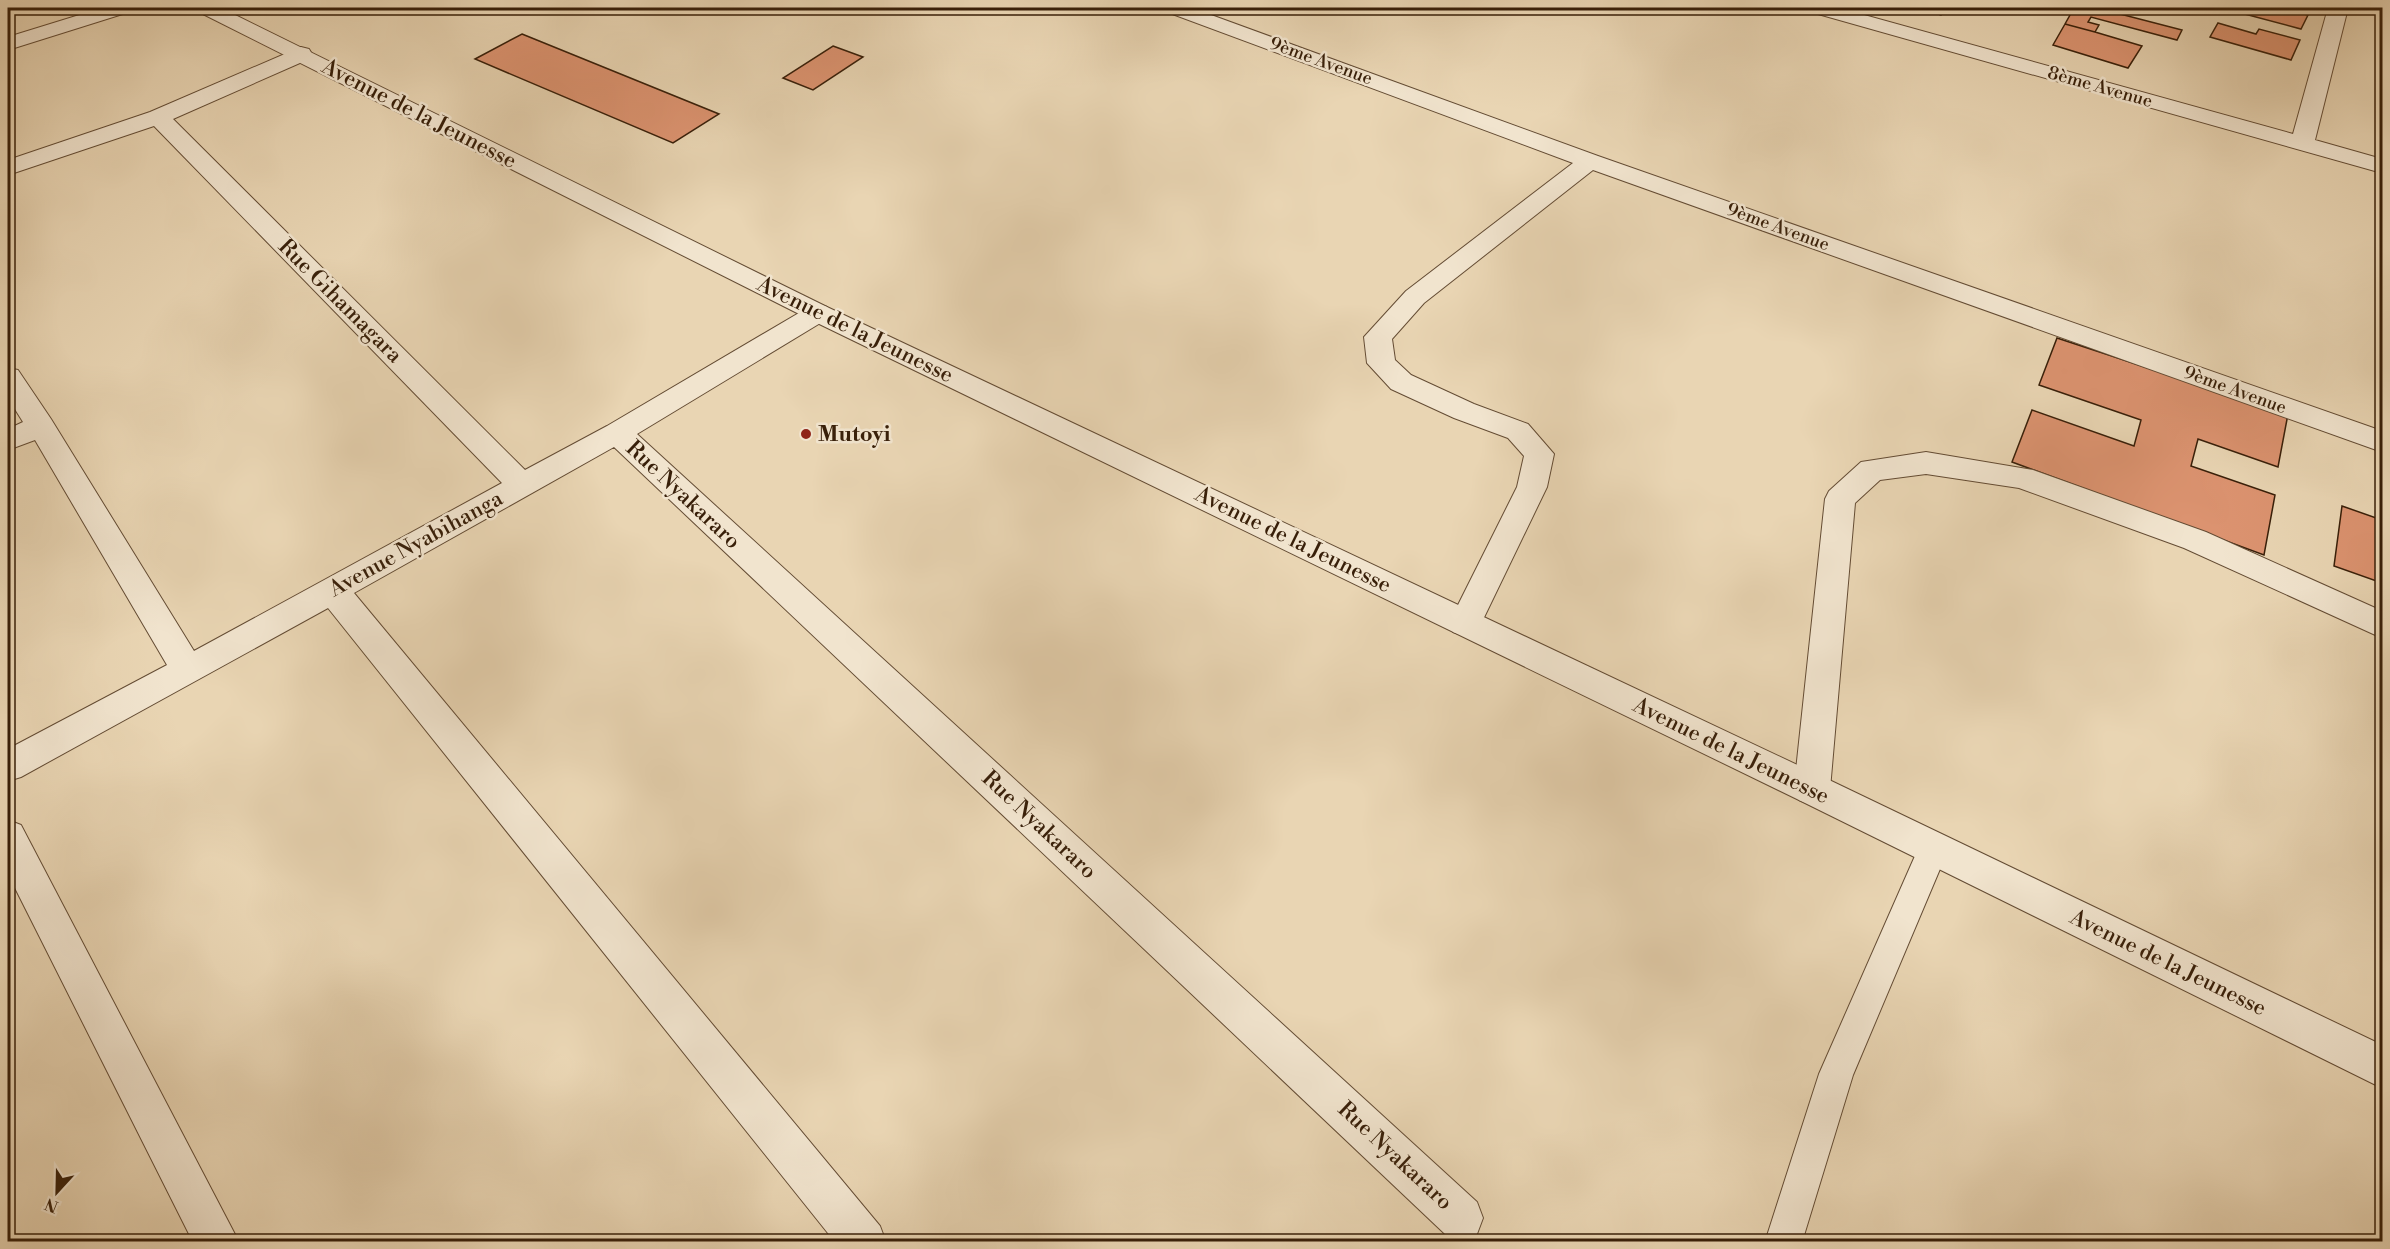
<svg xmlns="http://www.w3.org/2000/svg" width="2390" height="1249" font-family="'Libre Bodoni',serif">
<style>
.building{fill:#dc9370;stroke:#381f09;stroke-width:1.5}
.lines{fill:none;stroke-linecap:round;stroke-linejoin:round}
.service-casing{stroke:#644c34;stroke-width:2}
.minor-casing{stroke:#644c34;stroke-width:2}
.tertiary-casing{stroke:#644c34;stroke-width:2}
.service{fill:#f1e4ce;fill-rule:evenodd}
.minor{fill:#f1e4ce;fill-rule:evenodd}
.tertiary{fill:#f1e4ce;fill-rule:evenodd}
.poi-dot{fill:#8f2418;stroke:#f1e4ce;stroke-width:2}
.labels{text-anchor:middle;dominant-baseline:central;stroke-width:5;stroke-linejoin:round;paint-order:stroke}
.far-street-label{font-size:18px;fill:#381f09;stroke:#f1e4ce}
.street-label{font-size:22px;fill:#381f09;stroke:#f1e4ce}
.poi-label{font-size:22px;font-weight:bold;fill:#381f09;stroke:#f1e4ce;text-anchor:start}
</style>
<rect width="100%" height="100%" fill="#e9d5b3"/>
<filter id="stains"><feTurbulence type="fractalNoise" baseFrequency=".00333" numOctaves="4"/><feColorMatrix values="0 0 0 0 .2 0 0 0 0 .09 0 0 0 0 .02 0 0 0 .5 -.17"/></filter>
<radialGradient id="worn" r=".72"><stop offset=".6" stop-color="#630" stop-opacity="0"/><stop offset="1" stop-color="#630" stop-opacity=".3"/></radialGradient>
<path class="building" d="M1916 8H1947L1941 15Z
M2074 8H2097L2182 30 2177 40 2091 17 2088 22 2099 25 2095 32 2065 24Z
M2222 8H2279L2308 15 2301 29Z
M2218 23 2256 34 2259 29 2300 40 2291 60 2210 37Z
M2065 24 2095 32 2142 46 2128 68 2053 45Z
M522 34 719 114 673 143 475 59Z
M833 46 863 57 813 90 783 78Z
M2057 338 2288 414 2278 467 2198 439 2191 466 2275 495 2264 555 2012 462 2032 410 2134 446 2141 420 2039 385Z
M2342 506 2382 520V583L2334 566Z"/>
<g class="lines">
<defs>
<path id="service" d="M1933 836 1944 840 1948 850 1853 1075 1802 1242H1765L1819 1074 1922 840Z"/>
<path id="minor" d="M102 8H132L129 12 8 50V37Z
M1164 8H1192L1598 156 2382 431V452L1593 170 1424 303 1392 339 1395 360 1411 375 1474 404 1528 424 1554 454 1547 487 1477 632 1465 636 1453 632 1449 623 1517 487 1524 456 1508 438 1454 418 1391 389 1367 363 1364 337 1406 291 1573 163 1167 12Z
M1808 8H1839L2293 134 2328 8H2348L2315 140 2382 159V173L1811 12Z
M2364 8H2382V16L2367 12Z
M301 47 309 49 312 54 309 59 173 119 525 470 607 426 809 307 818 304 827 307 831 313 827 319 637 434 1477 1202 1483 1218 1477 1234 1461 1240 1445 1234 614 447 354 593 880 1226 886 1242H835L328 608 21 777 8 781V749L167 665 35 440 8 450V429L23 422 8 398V368L18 370 51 419 194 651 502 483 154 126 8 175V160L150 112Z
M1926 452 2033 470 2206 532 2382 611V638L2184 548 2019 488 1926 474 1880 480 1855 503 1830 789 1825 800 1812 805 1799 800 1794 789 1825 499 1829 491 1861 462Z
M8 820 21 825 239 1242H193L8 874Z"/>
<path id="tertiary" d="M196 8H221L827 307 1825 778 2382 1045V1088L1799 800 809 319 199 12Z"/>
</defs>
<use href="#service" class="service-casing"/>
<use href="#minor" class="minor-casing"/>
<use href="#tertiary" class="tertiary-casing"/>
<use href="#service" class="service"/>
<use href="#minor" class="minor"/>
<use href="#tertiary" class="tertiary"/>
</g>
<circle class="poi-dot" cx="806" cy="434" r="6"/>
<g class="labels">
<g class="far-street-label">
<text transform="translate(1321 61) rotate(20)">9ème Avenue</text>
<text transform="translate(2100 87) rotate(16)">8ème Avenue</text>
<text transform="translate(1778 227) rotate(20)">9ème Avenue</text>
<text transform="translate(2235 390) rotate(20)">9ème Avenue</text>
</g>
<g class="street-label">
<text transform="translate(419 114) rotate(27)">Avenue de la Jeunesse</text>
<text transform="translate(340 301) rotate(45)">Rue Gihamagara</text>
<text transform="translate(855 330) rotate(26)">Avenue de la Jeunesse</text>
<text transform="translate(683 495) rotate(43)">Rue Nyakararo</text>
<text transform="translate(1293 540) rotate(26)">Avenue de la Jeunesse</text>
<text transform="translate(416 544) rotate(-29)">Avenue Nyabihanga</text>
<text transform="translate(1731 751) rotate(26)">Avenue de la Jeunesse</text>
<text transform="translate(1039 825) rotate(43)">Rue Nyakararo</text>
<text transform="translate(2168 963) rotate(26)">Avenue de la Jeunesse</text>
<text transform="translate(1395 1156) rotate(43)">Rue Nyakararo</text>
</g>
<g class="poi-label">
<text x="818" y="434">Mutoyi</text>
</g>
</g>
<rect width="2390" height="1249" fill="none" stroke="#e9d5b3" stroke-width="30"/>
<rect x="9" y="9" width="2372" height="1231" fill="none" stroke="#381f09" stroke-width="3"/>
<rect x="15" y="15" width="2360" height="1219" fill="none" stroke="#381f09" stroke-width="1.5"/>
<g transform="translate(57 1192) rotate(202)" stroke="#f1e4ce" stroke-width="4.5" paint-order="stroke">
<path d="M0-4.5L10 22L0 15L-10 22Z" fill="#381f09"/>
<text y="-9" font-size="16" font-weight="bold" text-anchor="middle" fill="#381f09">N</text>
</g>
<rect width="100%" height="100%" filter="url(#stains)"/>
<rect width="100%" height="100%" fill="url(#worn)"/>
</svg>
